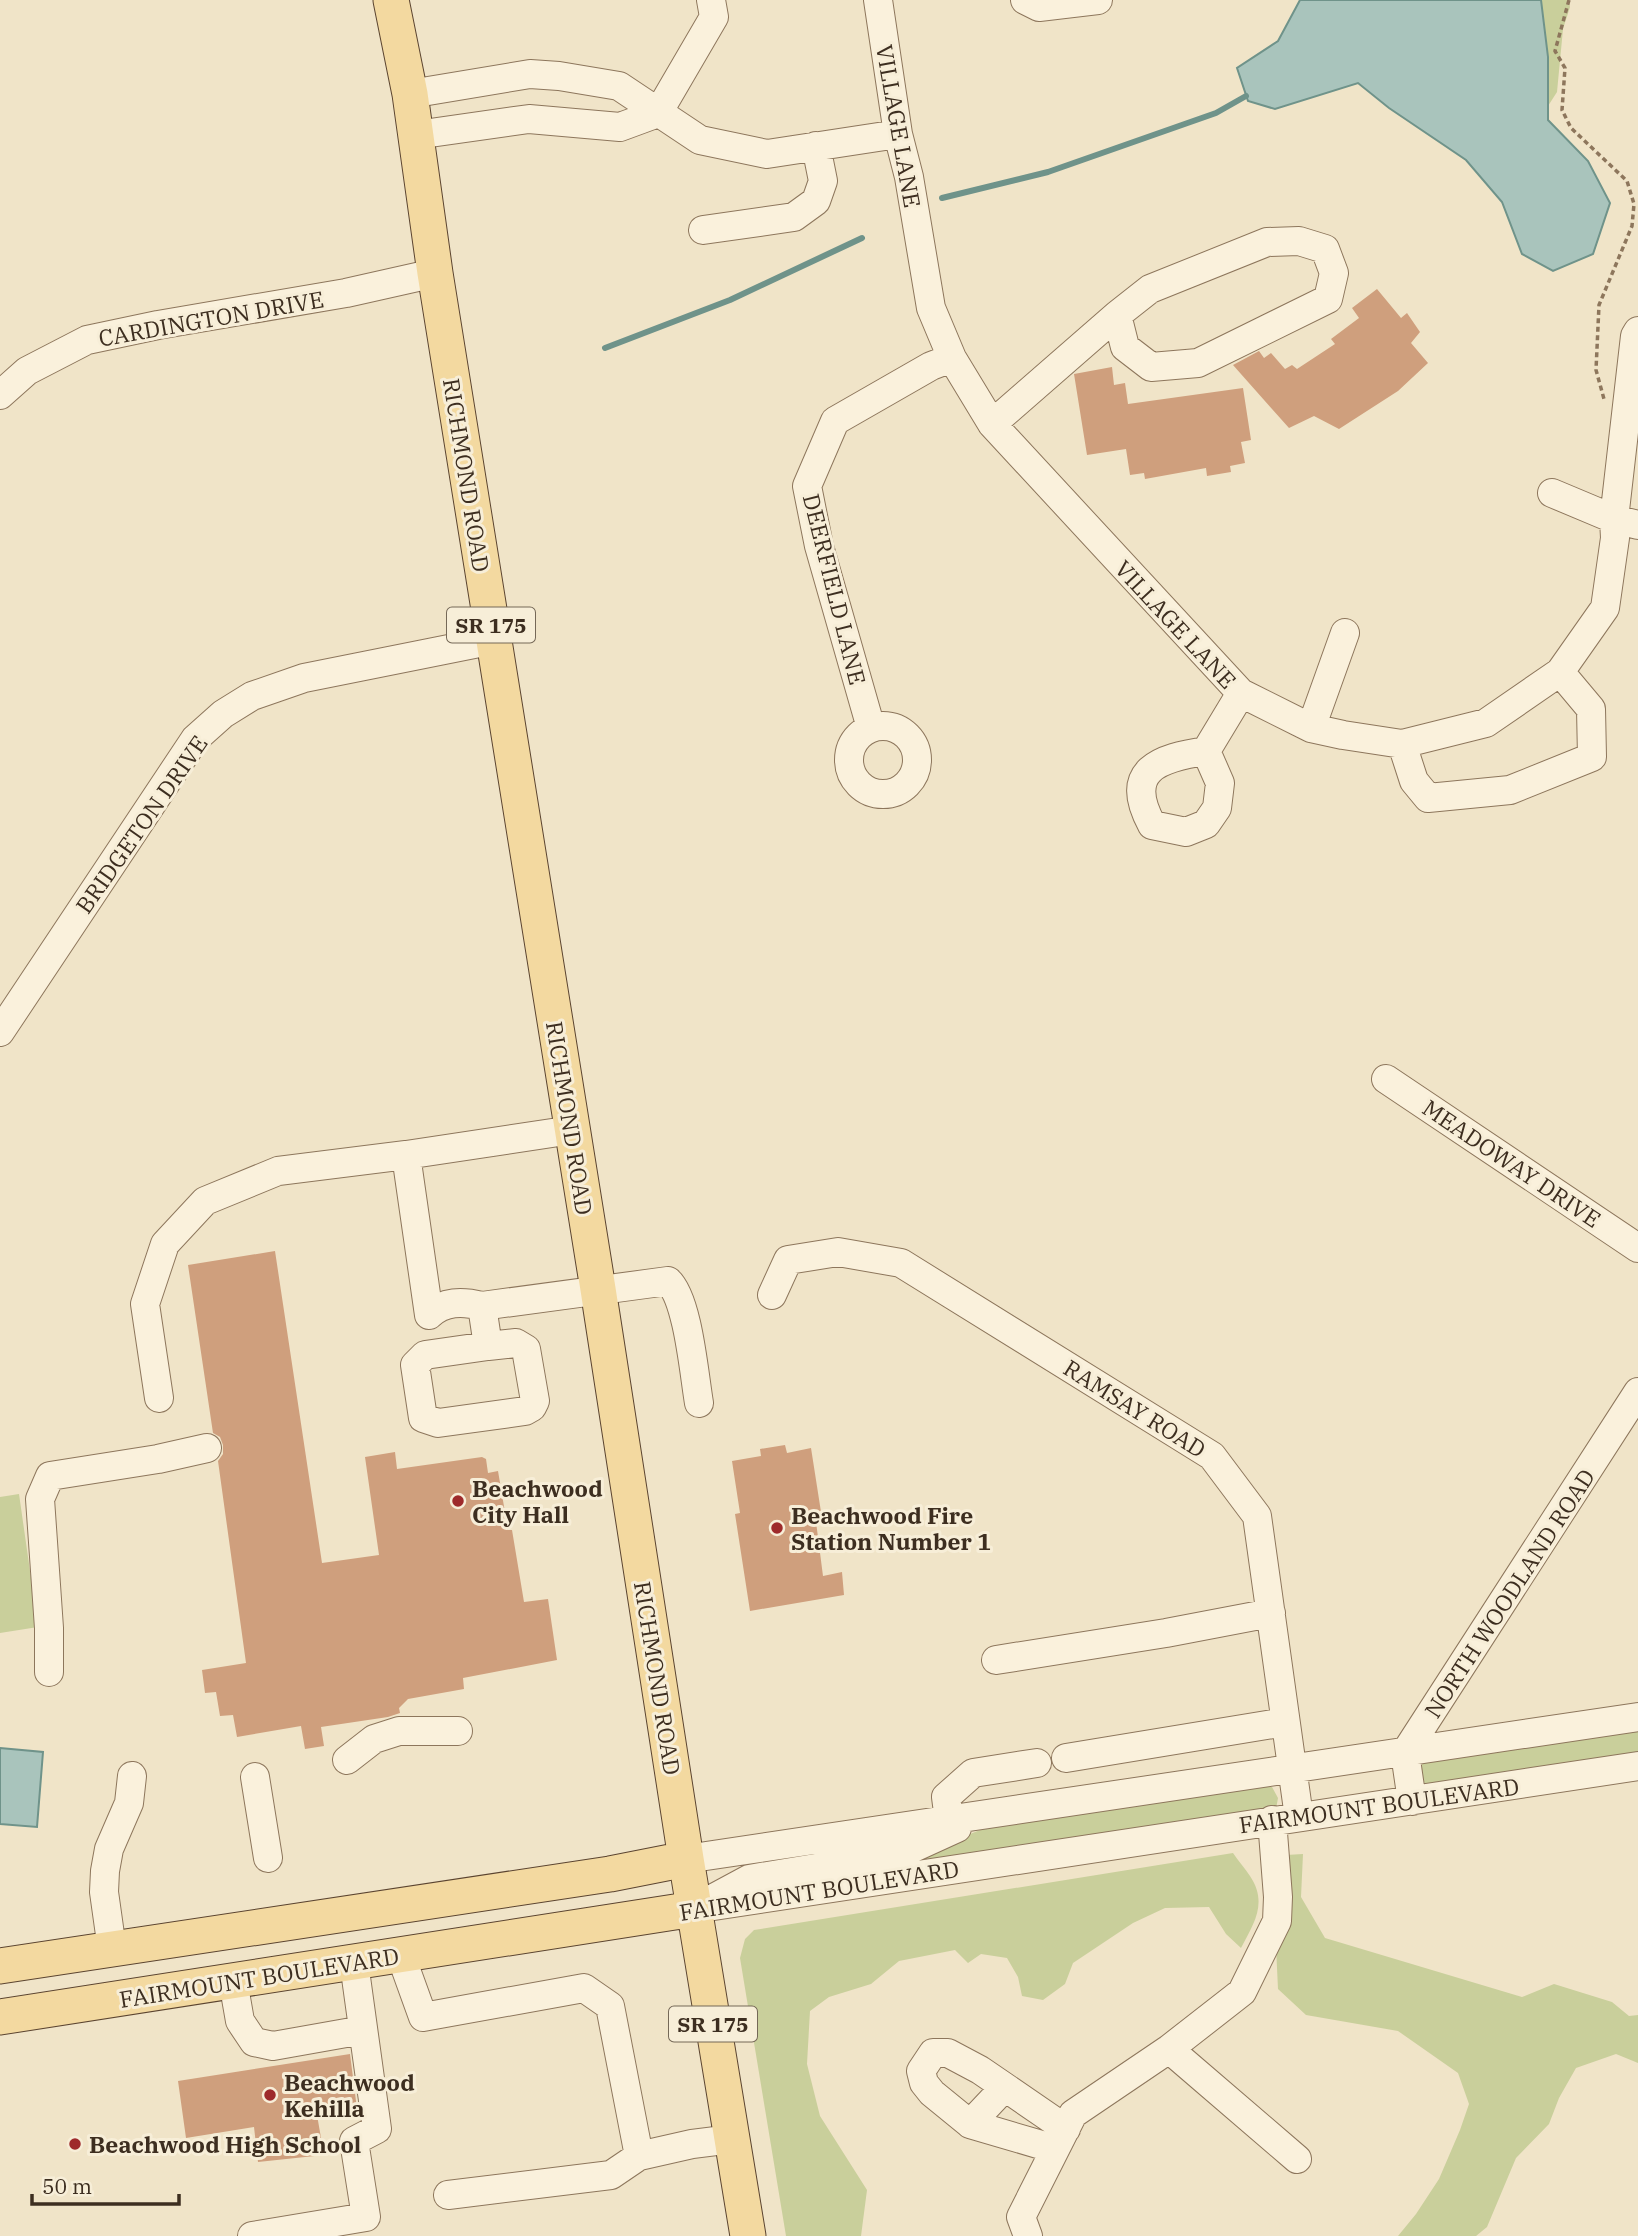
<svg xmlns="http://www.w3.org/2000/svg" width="1638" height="2236" font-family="'IBM Plex Serif',serif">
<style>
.green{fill:#c9cf9b}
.water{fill:#a9c4bc;stroke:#6f938a;stroke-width:2}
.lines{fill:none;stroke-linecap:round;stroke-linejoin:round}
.stream{stroke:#6f938a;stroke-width:6}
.building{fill:#cf9f7d}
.minor-casing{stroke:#8d765c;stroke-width:30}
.major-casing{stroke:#5b4430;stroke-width:37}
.path{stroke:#8d765c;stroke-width:3.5;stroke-dasharray:5 3.5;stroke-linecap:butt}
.minor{stroke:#faf1dc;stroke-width:28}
.major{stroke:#f3d9a0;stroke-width:35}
.poi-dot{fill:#9e2a2b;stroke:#f7eed8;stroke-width:2.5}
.labels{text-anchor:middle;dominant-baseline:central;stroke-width:6;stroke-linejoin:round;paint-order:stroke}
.shield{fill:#f7eed8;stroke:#756857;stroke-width:2}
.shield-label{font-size:21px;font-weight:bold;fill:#3d2e20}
.street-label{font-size:23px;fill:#3d2e20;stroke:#f7eed8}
.poi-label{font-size:23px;font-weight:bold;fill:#3d2e20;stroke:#f7eed8;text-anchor:start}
</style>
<rect width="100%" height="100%" fill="#f0e4c8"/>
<path class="green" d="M1541 0H1568L1570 7 1563 29 1557 92 1548 106V57Z
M19 1494 38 1627 0 1633V1497Z
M1638 1726V1757L1426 1785 1420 1776 1421 1765 1431 1758Z
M1261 1784 1272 1787 1278 1798 1276 1809 749 1886 903 1861 990 1826Z
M1233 1853C1238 1861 1245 1868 1250 1876 1268 1903 1254 1923 1241 1948L1226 1934 1209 1907 1165 1908 1133 1923 1073 1963 1065 1984 1043 2000 1022 1996 1018 1977 1007 1958 981 1954 968 1963 955 1950 899 1961 871 1984 829 1997 810 2011 807 2064 820 2116 867 2190 861 2236H786L740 1958 745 1939 754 1930Z
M1303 1854 1301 1897 1325 1938 1522 1997 1554 1984 1612 2002 1629 2016 1638 2015V2063L1616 2054 1576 2068 1559 2098 1549 2124 1516 2158 1487 2227 1476 2236H1398L1416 2214 1439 2179 1460 2130 1469 2104 1458 2073 1398 2031 1306 2015 1278 1989 1275 1925 1286 1855Z"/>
<path class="water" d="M1300 0H1541L1548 57V120L1588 161 1610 203 1593 254 1553 271 1522 254 1502 202 1466 160 1389 108 1358 83 1275 109 1248 101 1237 68 1278 41Z
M0 1748 43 1752 37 1827 0 1824Z"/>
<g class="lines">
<path class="stream" d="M942 198 1048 172 1216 113 1246 96
M605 348 730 300 862 238"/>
</g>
<path class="building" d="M1377 289 1401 318 1407 313 1420 332 1411 343 1428 363 1398 391 1339 429 1314 416 1289 428 1233 365 1259 351 1264 358 1271 353 1285 369 1292 365 1297 369 1335 344 1331 339 1359 318 1352 308Z
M1112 367 1114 385 1125 383 1128 404 1243 388 1251 440 1241 442 1245 463 1230 466 1231 472 1207 476 1206 468 1145 479 1144 473 1130 475 1126 449 1087 455 1074 374Z
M275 1251 322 1563 379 1555 365 1457 395 1452 397 1469 482 1457 486 1459 488 1473 498 1471 508 1530H512L524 1602 548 1599 557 1660 463 1678 464 1689 408 1699 399 1708 400 1713 388 1717 321 1727 324 1746 305 1749 301 1726 237 1737 233 1715 220 1716 216 1692 205 1693 202 1670 246 1663 218 1461 223 1454V1445L220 1437 213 1433 188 1265Z
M785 1445 787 1453 811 1448 821 1512 815 1514 823 1576 842 1572 844 1595 750 1611 735 1514 740 1513 732 1461 761 1456 760 1449Z
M350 2054 357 2109 317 2115 324 2155 258 2162 254 2127 186 2138 178 2081Z"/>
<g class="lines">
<defs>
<path id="minor" d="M878 0 898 134 909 177 931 308 952 358 992 424 1241 693 1311 728 1343 735 1402 744 1486 723 1560 672 1605 608 1615 538 1614 519 1635 336 1638 331
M1025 0 1039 7 1098 0
M410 94 530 74 559 76 619 86 700 140 767 154 898 134
M658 113 714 17 711 0
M416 135 529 119 620 127 658 113
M703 230 794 217 816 201 823 181 816 146
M1299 241 1325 249 1334 273 1328 299 1198 363 1151 367 1125 347 1117 315 1150 289 1267 242Z
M0 395 27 371 87 340 158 325 346 293 435 273
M992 424 1117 315
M1552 493 1614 519 1638 525
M849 760a34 34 0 1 1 68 0a34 34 0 1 1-68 0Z
M871 728 819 546 807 486 835 421 931 366 952 358
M1311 728 1345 633
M1402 744 1414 781 1428 798 1510 790 1592 757 1591 709 1560 672
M1206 751 1220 783 1217 808 1206 824 1186 832 1152 825C1122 770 1159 758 1206 751Z
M1206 751 1241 693
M0 1032 195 739 223 714 252 696 304 678 494 640
M1386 1079 1638 1248
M772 1295 788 1260 838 1252 901 1263 1212 1456 1257 1516 1299 1817
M429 1315 406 1155 572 1130
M429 1315C444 1301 462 1301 482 1306
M488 1346 516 1343 526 1349 535 1401 532 1407 525 1411 438 1423 423 1418 415 1365 425 1355 488 1346 482 1306 668 1281C688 1299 694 1374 699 1403
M159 1398 145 1304 165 1244 205 1201 278 1171 406 1155
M996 1660 1166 1633 1271 1613
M49 1672V1628L40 1499 50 1476 158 1459 207 1448
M1066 1758 1285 1722
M347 1760 374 1739 399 1731H458
M255 1777 268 1858
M1412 1801 1405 1753 1638 1392
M949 1820 946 1797 973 1773 1037 1763
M686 1859 1638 1717
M710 1900 749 1879 900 1854 957 1828
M694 1909 1638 1766
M112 1949 104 1892 105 1871 109 1849 129 1803 132 1776
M401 1956 423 2017 584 1988 610 2006 639 2156 611 2175 448 2195
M233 1981 240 2021 254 2042 273 2046 363 2030
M1169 2049 1297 2159
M970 2124 1004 2088
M1055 2149 970 2124 932 2093 924 2083 921 2071 933 2053H948L980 2070 1066 2129
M639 2156 692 2144 732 2139
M252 2236 366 2217 354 2141 377 2129 354 1963
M1028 2236 1021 2217 1073 2114 1169 2049 1242 1992 1277 1921 1278 1897 1272 1820"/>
<path id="major" d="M391 0 410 94 435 273 598 1289 686 1859 748 2236
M0 1966 610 1874 686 1859
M0 2017 694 1909"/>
</defs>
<use href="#minor" class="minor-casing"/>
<use href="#major" class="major-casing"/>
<path class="path" d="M1569 0 1555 51 1565 68 1562 110 1571 128 1627 181 1634 204 1632 226 1599 305 1596 370 1604 399"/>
<use href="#minor" class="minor"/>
<use href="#major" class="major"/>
</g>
<g class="poi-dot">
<circle cx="458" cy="1501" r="7"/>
<circle cx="777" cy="1528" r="7"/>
<circle cx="270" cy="2095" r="7"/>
<circle cx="75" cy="2144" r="7"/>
</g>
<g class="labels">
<g class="shield">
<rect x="447" y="607.5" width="88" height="35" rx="5"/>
<rect x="669" y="2006.5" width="88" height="35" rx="5"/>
</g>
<g class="shield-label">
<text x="491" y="625">SR 175</text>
<text x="713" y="2024">SR 175</text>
</g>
<g class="street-label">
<text transform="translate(899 126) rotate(80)">VILLAGE LANE</text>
<text transform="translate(211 318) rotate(-10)">CARDINGTON DRIVE</text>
<text transform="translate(467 475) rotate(81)">RICHMOND ROAD</text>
<text transform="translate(835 589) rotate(76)">DEERFIELD LANE</text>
<text transform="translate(1176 624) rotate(47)">VILLAGE LANE</text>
<text transform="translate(141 824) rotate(-55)">BRIDGETON DRIVE</text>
<text transform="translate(570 1118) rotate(81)">RICHMOND ROAD</text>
<text transform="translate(1512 1163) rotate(34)">MEADOWAY DRIVE</text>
<text transform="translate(1135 1408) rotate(32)">RAMSAY ROAD</text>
<text transform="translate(1509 1593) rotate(-57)">NORTH WOODLAND ROAD</text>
<text transform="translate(658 1678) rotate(81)">RICHMOND ROAD</text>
<text transform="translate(1379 1805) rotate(-8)">FAIRMOUNT BOULEVARD</text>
<text transform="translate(819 1890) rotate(-9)">FAIRMOUNT BOULEVARD</text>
<text transform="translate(259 1977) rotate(-9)">FAIRMOUNT BOULEVARD</text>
</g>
<g class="poi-label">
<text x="472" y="1488">Beachwood<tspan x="472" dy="26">City Hall</tspan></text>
<text x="791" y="1515">Beachwood Fire<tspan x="791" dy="26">Station Number 1</tspan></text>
<text x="284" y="2082">Beachwood<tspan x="284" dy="26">Kehilla</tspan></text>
<text x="89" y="2144">Beachwood High School</text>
</g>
</g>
<path d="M32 2194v10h147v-10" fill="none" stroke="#3d2e20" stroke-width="3.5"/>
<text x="42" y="2194" font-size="21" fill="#3d2e20" stroke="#f7eed8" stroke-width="5" paint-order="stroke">50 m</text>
</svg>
